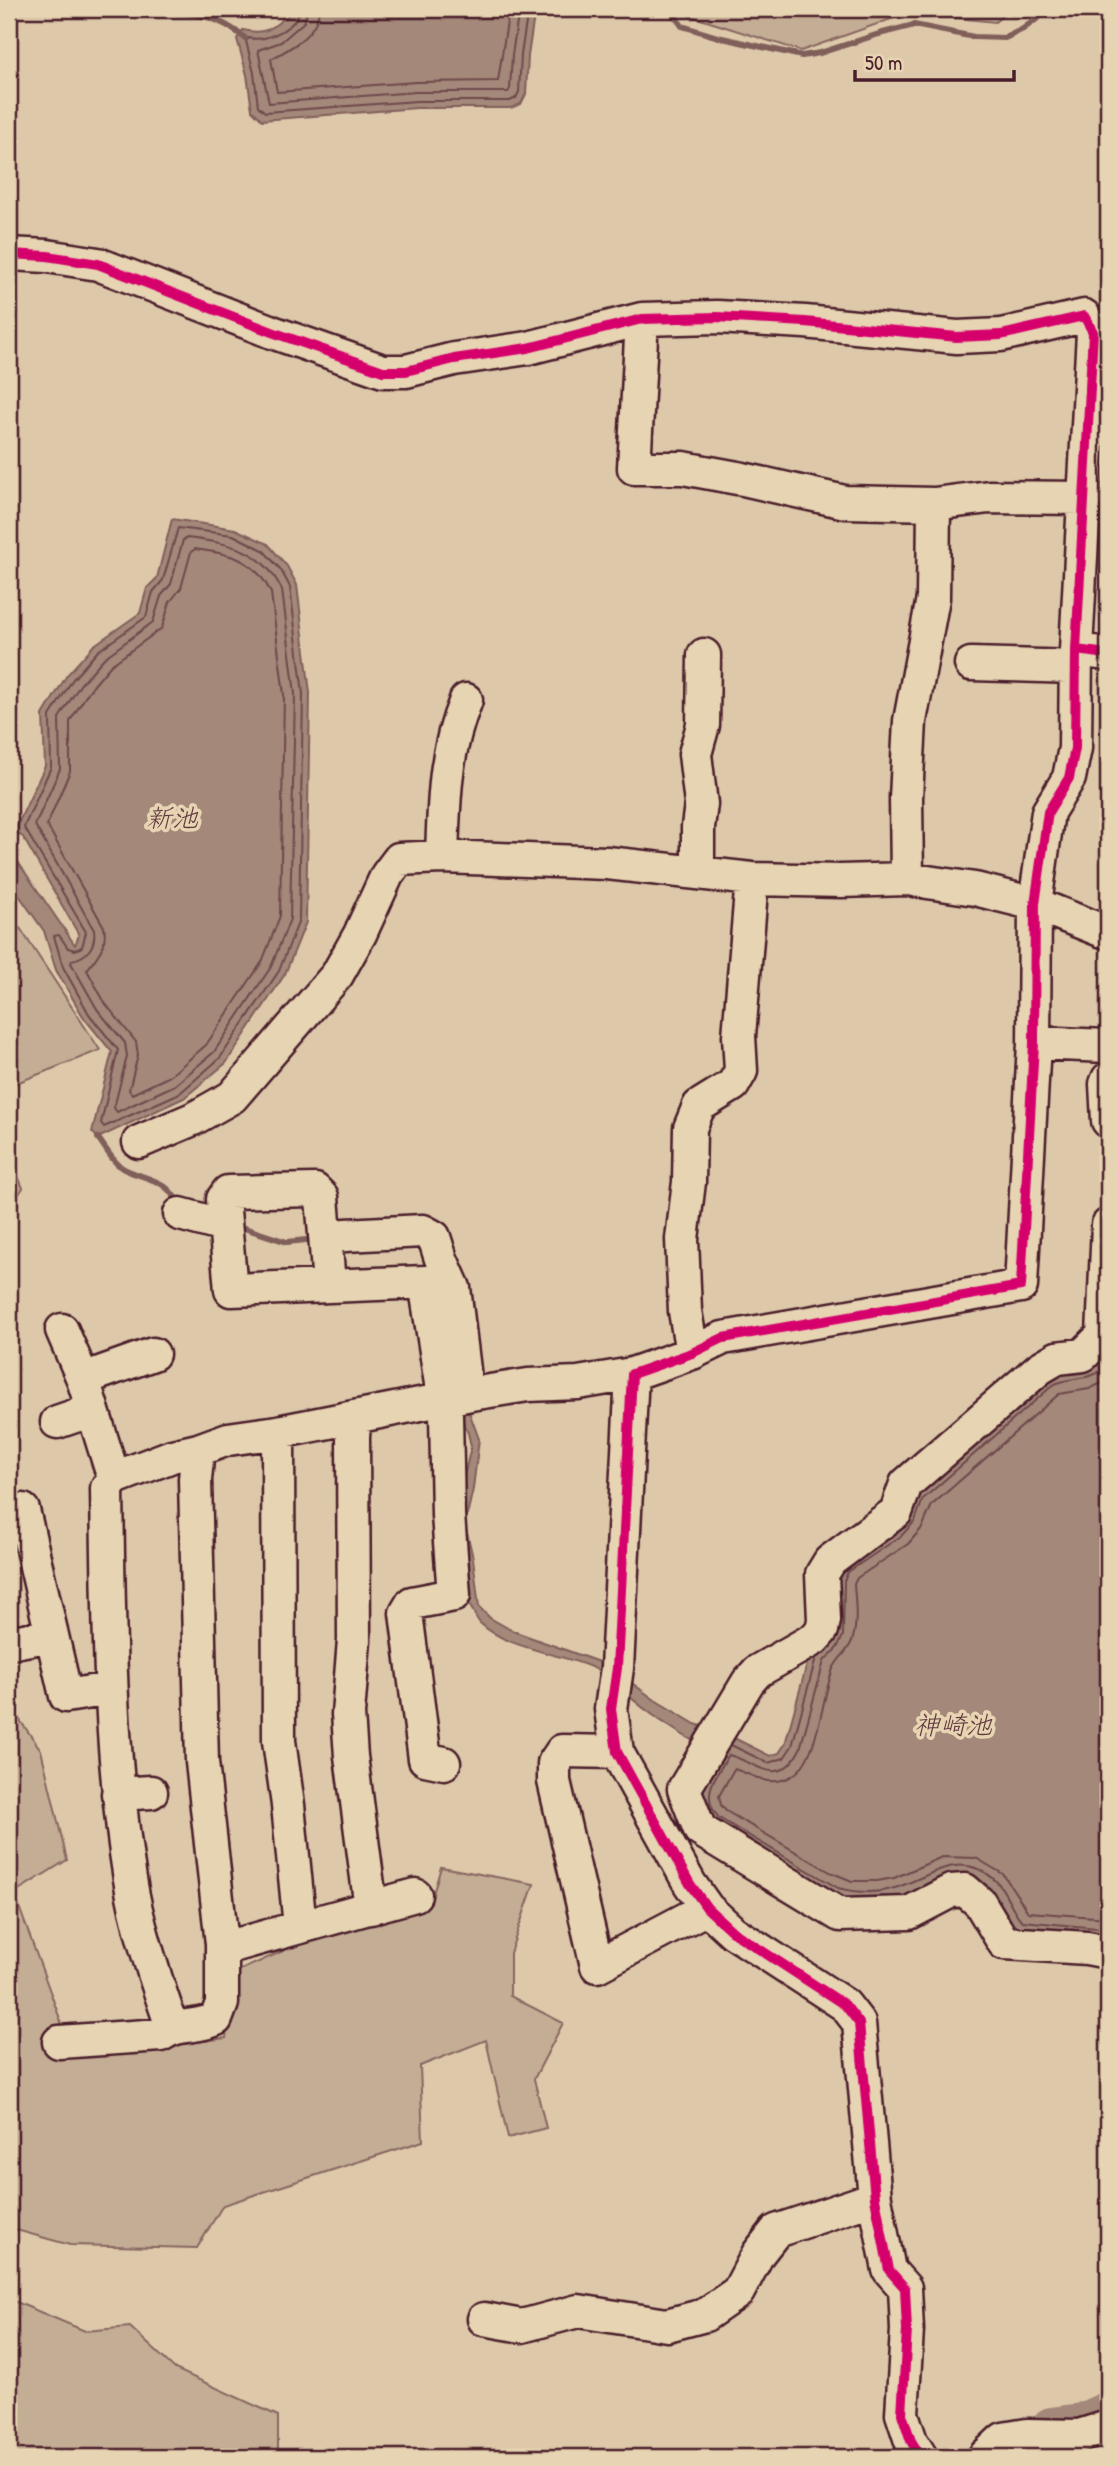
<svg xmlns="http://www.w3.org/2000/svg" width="1117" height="2466" font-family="'Patrick Hand','Klee One',sans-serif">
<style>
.green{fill:#c4ad95;stroke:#876660;stroke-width:2}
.water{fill:#a4887a;stroke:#805e5a;stroke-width:2}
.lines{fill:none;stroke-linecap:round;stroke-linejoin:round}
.shore{stroke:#6e494b;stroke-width:2}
.stream{stroke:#805e5a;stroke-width:6}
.river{stroke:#a4887a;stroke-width:38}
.minor-casing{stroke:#4a1f2b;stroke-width:37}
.minor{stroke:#e6d4b2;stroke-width:32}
.cycleway-casing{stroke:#e6d4b2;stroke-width:15}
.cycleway{stroke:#d6006c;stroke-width:10}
.labels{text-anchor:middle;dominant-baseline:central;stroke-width:7;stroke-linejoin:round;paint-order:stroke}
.water-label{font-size:26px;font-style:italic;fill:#60393f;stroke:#e6d4b2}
</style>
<rect width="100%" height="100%" fill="#ddc9aa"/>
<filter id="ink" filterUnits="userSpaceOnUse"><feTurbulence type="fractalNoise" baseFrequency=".0143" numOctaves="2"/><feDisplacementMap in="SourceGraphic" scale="14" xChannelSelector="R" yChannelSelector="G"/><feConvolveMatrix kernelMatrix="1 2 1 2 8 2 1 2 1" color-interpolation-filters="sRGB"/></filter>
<g filter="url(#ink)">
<path class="green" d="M682 9H1011L995 22 908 13 801 51 688 15Z
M20 928 100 1050 9 1086V930Z
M9 1155 23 1188 9 1208Z
M9 1700 12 1709 41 1750 67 1860 14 1893 74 2057 226 2038 234 1973 323 1933 430 1904 441 1867 534 1884 510 1953V1996L563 2023 534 2079 546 2128 508 2138 486 2040 420 2066 423 2141 223 2205 197 2248 70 2245 9 2228Z
M9 2299 85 2331 130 2327 175 2369 278 2416V2457H9Z"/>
<path class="water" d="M298 9H535L528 56 526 94 521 104 511 108H417L262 120 252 110 247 75 237 39 243 30C274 37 274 21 298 9Z
M172 519 235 529 268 544 287 566 297 585 310 693 306 922 285 974 226 1063 184 1098 98 1138 92 1132 112 1052 84 1018 56 970 44 931 9 881V849L75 945 79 935 23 837 14 832 45 766 43 715 67 675 93 646 140 613 147 588 157 578Z
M1108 1341V1945L1021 1938 984 1892 902 1903 848 1907 698 1819 700 1745C673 1730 648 1713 625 1693 618 1687 613 1678 605 1674 570 1653 510 1652 480 1623 474 1616 471 1604 463 1596L459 1500 471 1446 468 1433 456 1408 468 1409 479 1439 473 1489 465 1524 473 1558 479 1607 490 1618 513 1631 607 1665 655 1700 695 1724 724 1733 770 1756 779 1753 785 1744 810 1653 828 1578 909 1490 1044 1373Z"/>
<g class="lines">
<path class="shore" d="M300 9C297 28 266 42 249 38L246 41 254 73 258 106 265 112 417 101H510L516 98 519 92 521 55 528 9
M308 9 304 22 281 42 258 50 269 103 416 92H508L510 89 512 55 519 9
M319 9C318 34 290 49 271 59L277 92 416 82 498 81 509 9
M178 528 233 535 263 550 281 570 290 587 303 694 299 920 279 971 220 1058 180 1093 104 1127 101 1123 118 1050 89 1014 63 967 54 936 59 935 68 948 75 950 82 947 86 932 24 827 51 767 50 716 73 679 98 651 146 617 153 592 163 580Z
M187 538C230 544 261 547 282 590L295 694 290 919 271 967 214 1052 175 1085 117 1112 114 1108 127 1056 125 1043 97 1009 71 963 72 960C88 957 96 945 94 930L35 825 60 769 59 718 80 685 104 658 153 622 161 596 171 584 183 540Z
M195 549C230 554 255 558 271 593L284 695 280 916 262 962 206 1045 170 1076 132 1094 129 1090 138 1055 136 1042 105 1003 87 970C97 956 108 946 104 927L47 825 70 771V721L89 691 111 665 162 628 170 602 181 588 191 552Z
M1108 1366C1088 1383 1071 1375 1053 1385L923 1499 915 1521 901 1536 848 1572 844 1581 843 1636 837 1648 824 1661 800 1749C779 1790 758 1763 729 1755 716 1775 699 1796 719 1818L838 1888C858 1893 878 1894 898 1887 931 1876 961 1849 995 1880 1007 1891 1011 1910 1022 1921L1108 1929
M1108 1380 1089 1389 1059 1394 932 1505 922 1528 908 1544 857 1578 854 1584C855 1601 858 1620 853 1638 850 1651 838 1657 833 1669 822 1696 818 1764 790 1777 767 1788 755 1775 734 1769L719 1796 721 1805 726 1811 830 1872 852 1881H877L894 1878 942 1857 976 1858 1003 1874 1028 1912 1108 1918
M731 1745 768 1763 784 1758 792 1746 816 1658"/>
<path class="stream" d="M149 9C187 13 213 11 245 38
M670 9 682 26 718 37 802 56 820 53 879 34 914 25 974 37 1005 38 1023 29 1050 9
M98 1138C105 1147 113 1163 124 1169 149 1181 164 1177 180 1205
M235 1225 287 1242 316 1239"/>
<path class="river" d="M1051 2426 1081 2422 1108 2410"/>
<defs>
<path id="minor" d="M9 254 47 256 98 264 272 332 383 371H406L454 359 528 348 642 319 717 317 805 322 957 337 1001 335 1084 316 1093 332 1076 650 1108 654
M642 319 634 468H683L743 479 845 502 934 504 989 497 1086 498
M971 664 1076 667
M442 857C444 799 444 754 466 700
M698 873V827L701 804 695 754 703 725 704 655
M907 879 906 798 910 721 933 598 934 504
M1034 1043 1108 1046
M1108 1079 1106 1084 1108 1121
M139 1142 193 1119 232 1097 337 975 360 934 387 875 399 859 442 857 607 863 752 879 841 881 907 879 975 889 1035 904 1103 931H1108
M180 1214 224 1226
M1108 1225 1103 1335 1083 1355 1057 1358 1040 1368 906 1484 896 1512 830 1561 822 1574 824 1620 822 1630 814 1639 758 1671 748 1682 684 1789 700 1830 840 1915 909 1913 951 1891 965 1890 980 1903 1004 1943 1087 1948 1108 1952
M326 1236 423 1231 434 1237 441 1259 454 1288 465 1378 471 1394
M329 1285 322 1197 315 1190 228 1192 223 1199 231 1290 425 1282 446 1415 448 1515 454 1595 412 1603 406 1613 425 1759 444 1763
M62 1330 83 1379 110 1466 115 1478
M692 1353 685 1311 682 1239 689 1182 690 1128 699 1106 733 1085 741 1071 739 1036 752 879
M83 1379 153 1354
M355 1417 353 1436 354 1640 348 1714 351 1756 371 1908
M57 1422 92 1410
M278 1432 279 1741 288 1805 300 1927
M23 1510 66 1696 110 1689
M9 1643 50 1635
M617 1752 562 1751 554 1763V1781L597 1966 707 1908
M118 1794 151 1792
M222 1944 236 1945 415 1895
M172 2027C156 1979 138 1930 130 1879 109 1749 109 1619 107 1488L115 1478 172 1456 198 1450 228 1439 278 1432 471 1394 528 1385 578 1383 632 1374
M59 2042 161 2035C179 2022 195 2029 216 2019L222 2003V1944L202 1762 195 1479 198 1450
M484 2319 522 2326 578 2311 667 2325 705 2315 738 2292 758 2254 776 2231 875 2198
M921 2457 911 2441 902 2414 907 2330 905 2288 889 2270 875 2198 859 2023 845 2005 733 1932 707 1908 690 1884 617 1752 611 1709 617 1668 632 1374 692 1353 723 1338 1021 1286 1034 1043 1035 904 1048 812 1069 778 1075 748 1076 650
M984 2457 1003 2439 1027 2435 1079 2436 1108 2427"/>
</defs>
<use href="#minor" class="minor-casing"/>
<use href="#minor" class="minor"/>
<defs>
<path id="cycleway" d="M9 254 47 256 98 264 272 332 383 371H406L454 359 528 348 642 319 717 317 805 322 957 337 1001 335 1084 316 1093 332 1076 650 1108 654
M921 2457 911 2441 902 2414 907 2330 905 2288 889 2270 875 2198 859 2023 845 2005 733 1932 707 1908 690 1884 617 1752 611 1709 617 1668 632 1374 692 1353 723 1338 1021 1286 1034 1043 1035 904 1048 812 1069 778 1075 748 1076 650"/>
</defs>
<use href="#cycleway" class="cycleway-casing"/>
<use href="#cycleway" class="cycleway"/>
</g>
</g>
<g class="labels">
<g class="water-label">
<text x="172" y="817">新池</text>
<text x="953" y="1724">神崎池</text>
</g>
</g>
<rect width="1117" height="2466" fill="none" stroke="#e6d4b2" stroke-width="35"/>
<rect x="18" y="18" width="1082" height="2431" fill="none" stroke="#4a1f2b" stroke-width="2.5" filter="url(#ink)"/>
<path d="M855 70v10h159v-10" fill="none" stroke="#4a1f2b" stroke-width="3.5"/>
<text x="865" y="70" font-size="21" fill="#4a1f2b" stroke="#e6d4b2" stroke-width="5" paint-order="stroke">50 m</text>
</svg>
